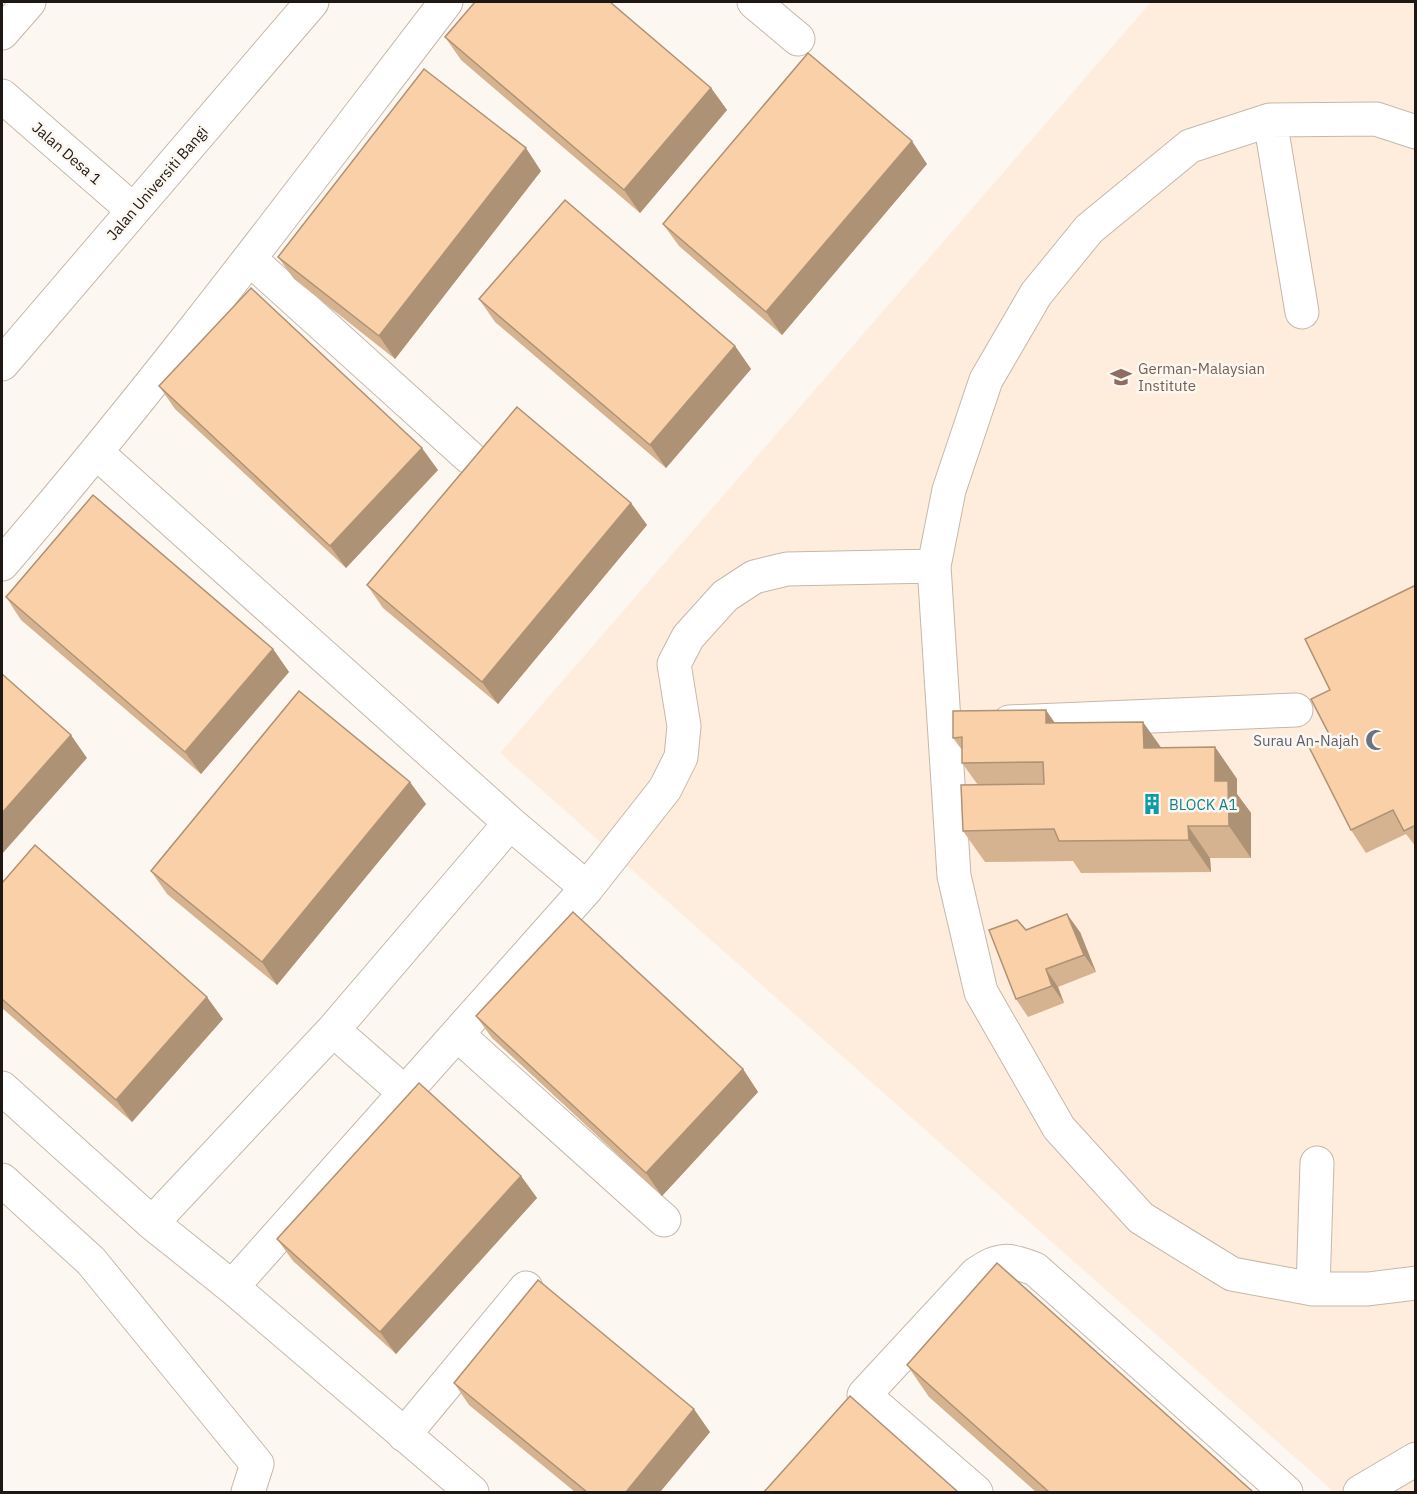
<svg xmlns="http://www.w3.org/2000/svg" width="1417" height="1494" font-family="'IBM Plex Sans',sans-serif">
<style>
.built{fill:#feeddd}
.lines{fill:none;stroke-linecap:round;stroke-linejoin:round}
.minor-casing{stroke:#c5b8aa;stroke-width:35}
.minor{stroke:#fff;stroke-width:33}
.wall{fill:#d6b390}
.shaded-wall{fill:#ae9275}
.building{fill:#f9d0a7;stroke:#ae9275;stroke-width:1.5}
.labels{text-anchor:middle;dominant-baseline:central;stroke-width:5;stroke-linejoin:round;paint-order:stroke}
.street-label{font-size:15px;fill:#1d1813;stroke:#fdf7f1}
.education-label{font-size:15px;fill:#785e54;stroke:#fdf7f1;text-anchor:start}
.worship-label{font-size:15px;fill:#5b616d;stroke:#fdf7f1;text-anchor:end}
.culture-label{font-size:15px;fill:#0d838f;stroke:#fdf7f1;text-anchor:start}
</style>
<rect width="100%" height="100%" fill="#fdf7f1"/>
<path class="built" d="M1151 2H1415V1492H1334L500 753Z"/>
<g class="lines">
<defs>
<path id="minor" d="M754 2 798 39
M2 33 29 2
M2 96 133 210
M1270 120 1302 312
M1416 132 1376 119 1270 120 1190 146 1089 229 1036 294 986 380 949 490 934 566 954 876 981 992 1059 1128 1141 1218 1232 1274 1313 1289H1368L1416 1283
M251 260 469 457
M2 364 312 2
M97 453 510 823 587 888
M2 564C158 383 301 191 446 2
M1009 722 1296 710
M333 1030 404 1092
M458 1035 664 1220
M2 1088 152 1223 232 1287 472 1492
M2 1180 91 1261 257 1464 248 1492
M152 1223 333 1030 510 823
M232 1287 587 888 665 789 681 757 684 726 674 664 688 637 725 596 754 577 787 569 934 566
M1313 1289 1317 1163
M404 1435 526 1288
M976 1492 864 1395 976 1274C1001 1257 1007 1259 1035 1269L1286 1492
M1360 1492 1416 1459"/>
</defs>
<use href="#minor" class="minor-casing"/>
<use href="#minor" class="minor"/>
</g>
<path class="wall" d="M445 37 711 88 727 110 640 213 461 60Z
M927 164 782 335 679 246 663 224Z
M541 171 395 359 294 279 278 257Z
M479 299 735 346 751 369 666 468 495 322Z
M159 386 438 470 346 568 175 409Z
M631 503 647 525 498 704 383 608 367 585Z
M1416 585V847L1406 834 1366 853 1351 830 1330 690Z
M6 597 273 649 289 672 201 774 21 620Z
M1055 723 1161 748 1215 747 1237 779V794L1251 813V858H1210L1211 872 1081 873 1073 861 985 862 963 831 978 785 962 763V750L953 738Z
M426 804 277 985 167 894 151 871Z
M2 883 223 1019 132 1122 2 1008Z
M1026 930 1080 932 1096 972 1058 987 1064 1003 1028 1017 1016 999Z
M476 1016 743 1069 758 1092 662 1196 492 1038Z
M521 1176 537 1198 396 1354 293 1261 277 1239Z
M907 1365 1253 1492H1036L929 1397Z
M454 1383 710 1432 660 1492H575L469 1405Z"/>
<path class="shaded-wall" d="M711 88 727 110 640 213 624 190Z
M912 141 927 164 782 335 766 312Z
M526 148 541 171 395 359 379 336Z
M735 346 751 369 666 468 650 445Z
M422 448 438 470 346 568 330 546Z
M631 503 647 525 498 704 482 682Z
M273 649 289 672 201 774 185 752Z
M1046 710 1068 742 1046 723Z
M1143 722 1165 753 1144 748Z
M71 735 87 758 2 854V813Z
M1215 747 1237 779V794L1251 813V858L1229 826 1215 781Z
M410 782 426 804 277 985 262 962Z
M1188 826 1210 858 1211 872 1189 840Z
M1067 914 1080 932 1096 972 1084 955Z
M1046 969 1058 987 1064 1003 1052 986Z
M207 997 223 1019 132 1122 116 1100Z
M743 1069 758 1092 662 1196 646 1173Z
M521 1176 537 1198 396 1354 380 1332Z
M694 1409 710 1432 660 1492H626Z"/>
<path class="building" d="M475 2H610L711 88 624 190 445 37Z
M808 53 912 141 766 312 663 224Z
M424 69 526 148 379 336 278 257Z
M565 200 735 346 650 445 479 299Z
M251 288 422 448 330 546 159 386Z
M517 407 631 503 482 682 367 585Z
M93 495 273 649 185 752 6 597Z
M1416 585V825L1404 831 1393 810 1351 830 1309 747 1330 736 1311 699 1330 690 1305 639Z
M2 674 71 735 2 813Z
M299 691 410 782 262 962 151 871Z
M1046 710V723L1143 722 1144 748 1215 747V781H1228L1229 826H1188L1189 840 1059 841 1054 829 963 831 961 785 1044 784 1043 762 962 763V737L953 738V711Z
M35 845 207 997 116 1100 2 999V883Z
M573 912 743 1069 646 1173 476 1016Z
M1067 914 1084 955 1046 969 1052 986 1016 999 989 930 1017 920 1026 930Z
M419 1083 521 1176 380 1332 277 1239Z
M997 1263 1253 1492H1049L907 1365Z
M538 1280 694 1409 626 1492H587L454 1383Z
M850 1396 958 1492H764Z"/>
<defs>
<symbol id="university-bare" viewBox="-9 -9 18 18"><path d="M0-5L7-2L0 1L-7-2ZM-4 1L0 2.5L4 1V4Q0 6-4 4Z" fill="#8d6e63" stroke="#fdf7f1" stroke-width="2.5" paint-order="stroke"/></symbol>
<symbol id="mosque-bare" viewBox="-9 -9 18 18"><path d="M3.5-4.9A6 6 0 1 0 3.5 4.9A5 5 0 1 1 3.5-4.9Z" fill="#6b7280" stroke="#fdf7f1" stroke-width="2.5" paint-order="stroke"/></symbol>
<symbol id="building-bare" viewBox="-9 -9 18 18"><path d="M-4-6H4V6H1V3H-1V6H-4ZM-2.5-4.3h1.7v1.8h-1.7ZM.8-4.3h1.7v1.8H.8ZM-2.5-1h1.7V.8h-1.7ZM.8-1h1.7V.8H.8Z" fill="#0f9aa8" stroke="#fdf7f1" stroke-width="2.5" paint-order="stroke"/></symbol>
</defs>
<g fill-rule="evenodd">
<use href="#university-bare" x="1106" y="362" width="30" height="30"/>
<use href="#mosque-bare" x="1361" y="725" width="30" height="30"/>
<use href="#building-bare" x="1137" y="789" width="30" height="30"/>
</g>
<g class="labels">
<g class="street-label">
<text transform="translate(67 153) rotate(41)">Jalan Desa 1</text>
<text transform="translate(157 183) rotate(-49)">Jalan Universiti Bangi</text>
</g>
<g class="education-label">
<text x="1138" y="368">German-Malaysian<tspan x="1138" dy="17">Institute</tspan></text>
</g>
<g class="worship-label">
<text x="1359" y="740">Surau An-Najah</text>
</g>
<g class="culture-label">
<text x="1169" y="804">BLOCK A1</text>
</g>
</g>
<rect width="1417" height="1494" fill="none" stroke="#1d1813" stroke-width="6"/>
</svg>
